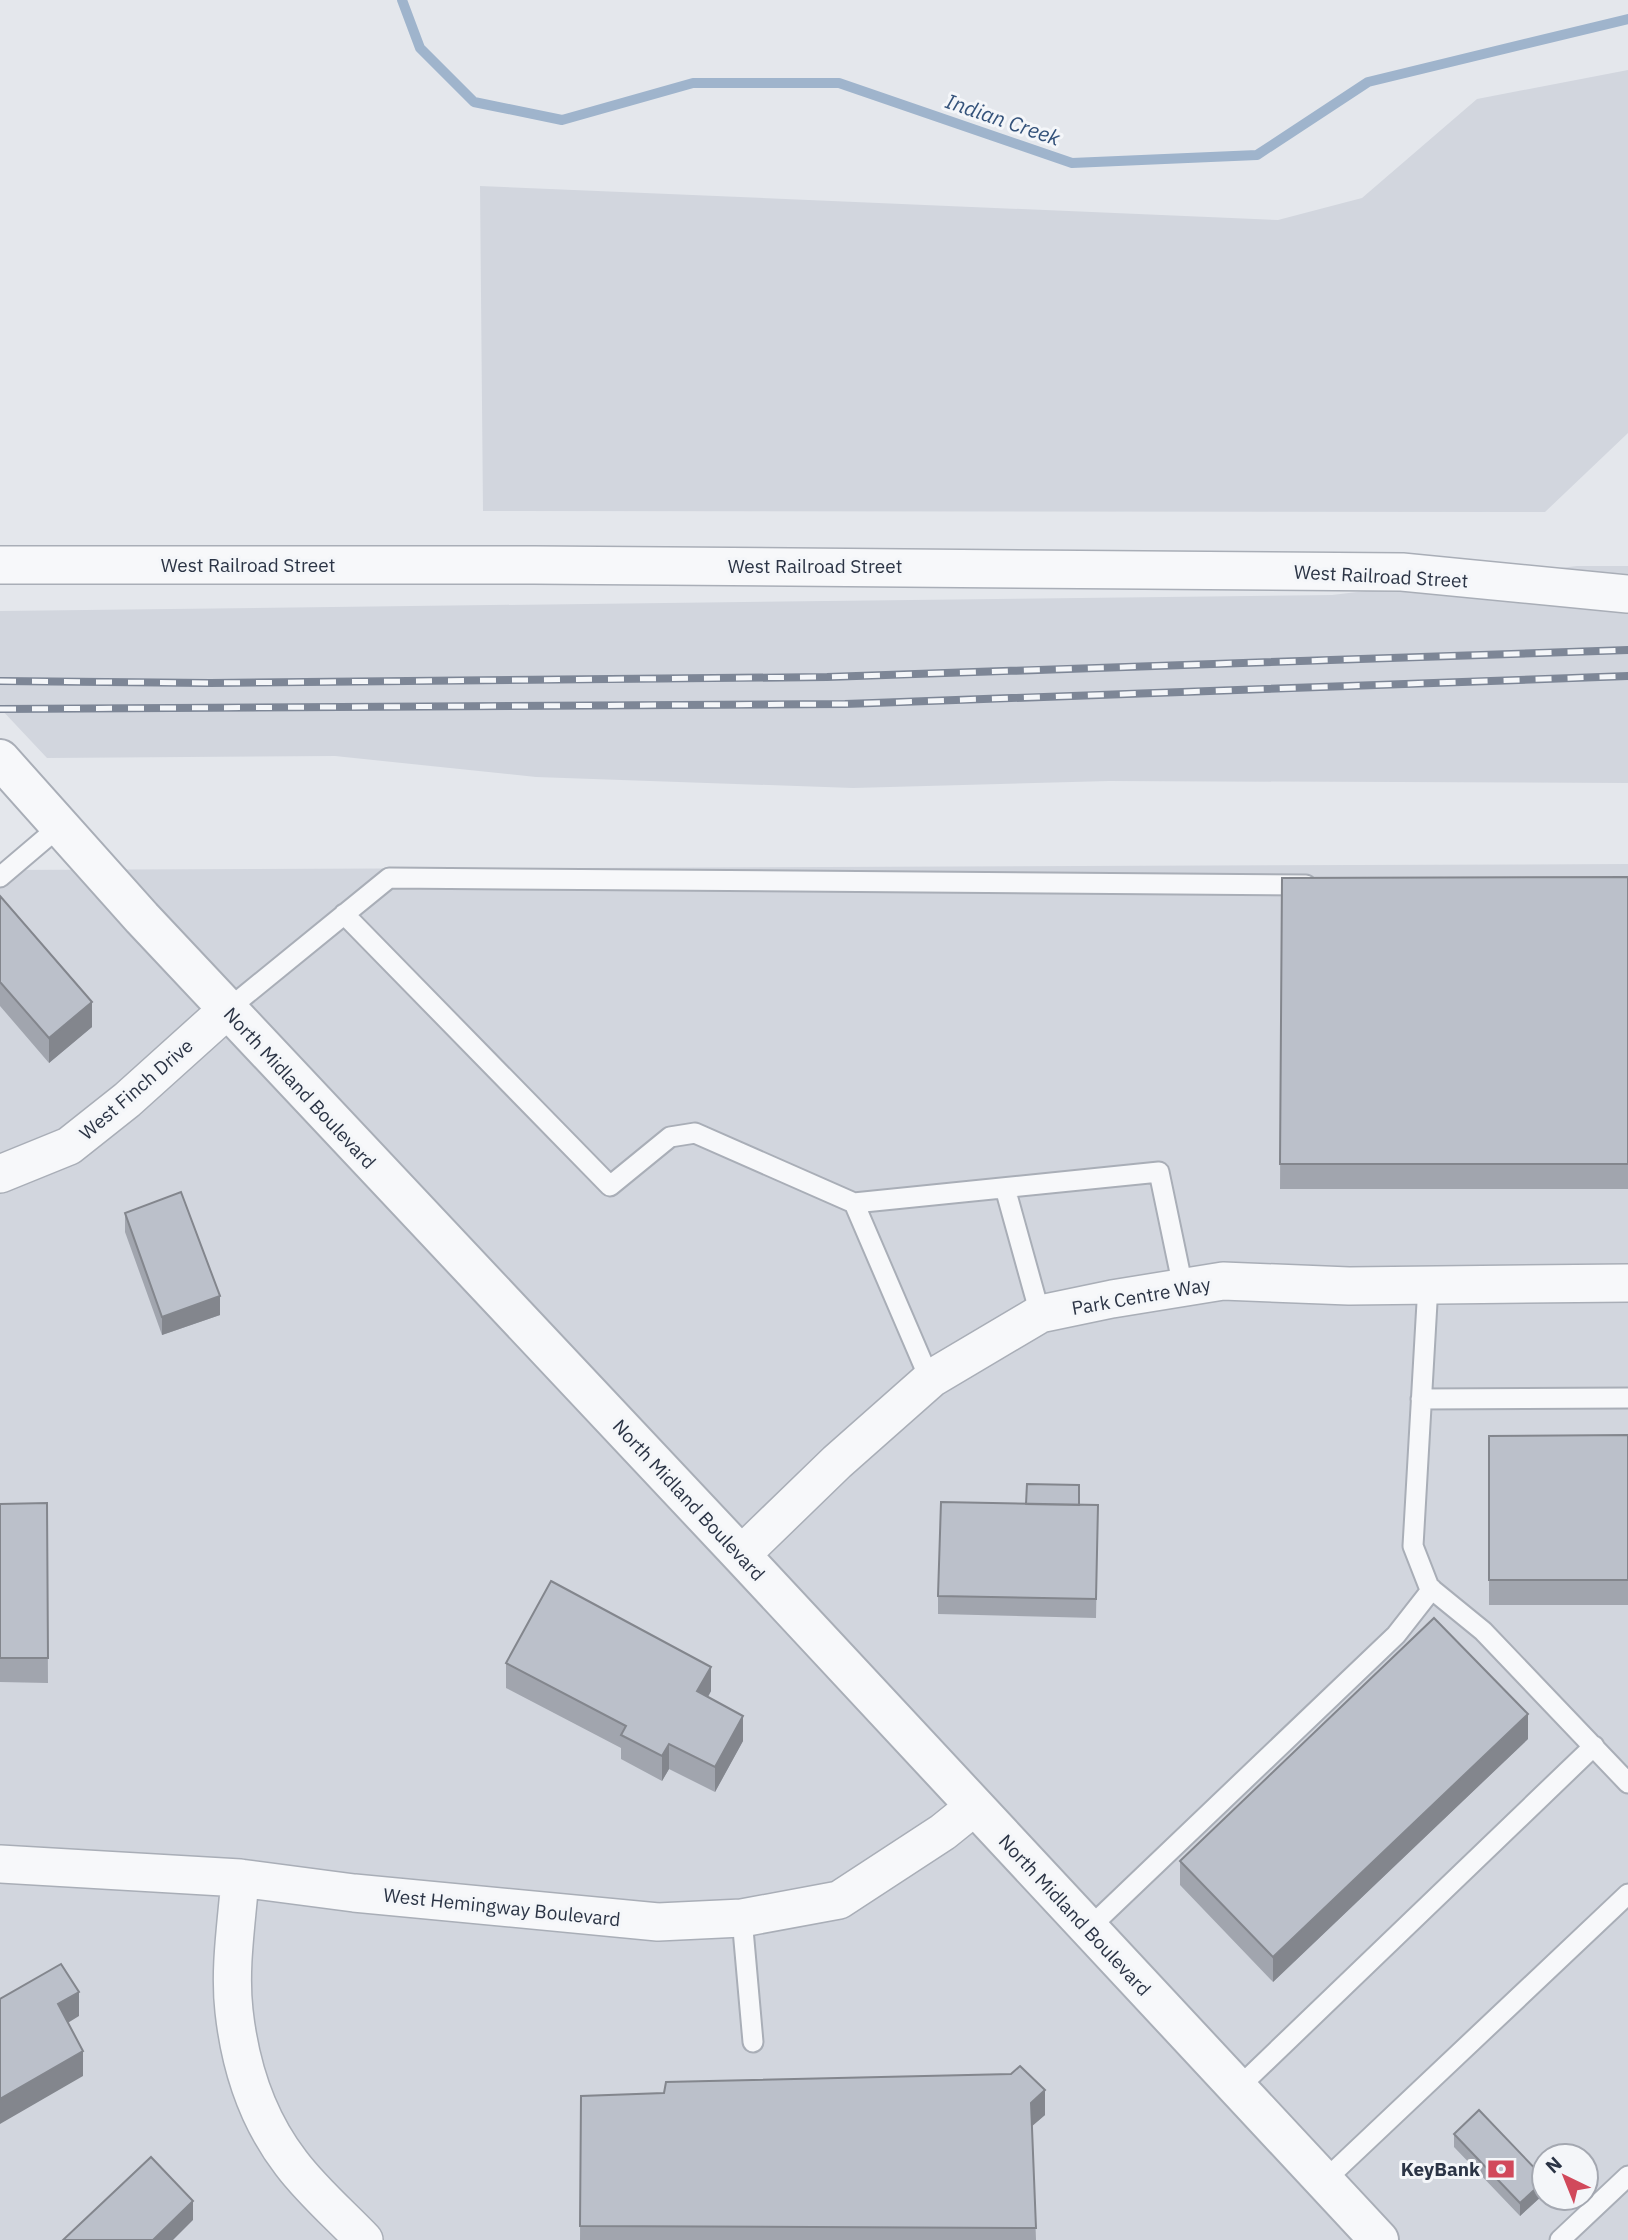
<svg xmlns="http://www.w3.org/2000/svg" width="1628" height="2240" font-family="'IBM Plex Sans',sans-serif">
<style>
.built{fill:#d2d6de;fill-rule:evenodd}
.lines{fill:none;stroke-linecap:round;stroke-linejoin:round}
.stream{stroke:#9fb4cc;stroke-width:10}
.service-casing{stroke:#a9aeb7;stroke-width:23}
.minor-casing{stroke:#a9aeb7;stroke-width:40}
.tertiary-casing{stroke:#a9aeb7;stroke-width:42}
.service{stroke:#f7f8fa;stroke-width:19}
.minor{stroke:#f7f8fa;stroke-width:37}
.tertiary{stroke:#f7f8fa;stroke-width:38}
.rail-casing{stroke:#7d8696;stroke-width:8}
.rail{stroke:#f4f6f9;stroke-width:5;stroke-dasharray:16;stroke-linecap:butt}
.wall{fill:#a1a5ae}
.shaded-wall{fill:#83868d}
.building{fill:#bbc0ca;stroke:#83868d;stroke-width:2}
.labels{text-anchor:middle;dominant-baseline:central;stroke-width:6;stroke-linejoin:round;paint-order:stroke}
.street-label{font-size:19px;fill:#2b3445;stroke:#f4f6f9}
.poi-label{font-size:19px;font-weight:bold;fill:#2b3445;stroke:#f4f6f9;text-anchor:end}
.water-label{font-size:21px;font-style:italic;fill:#34527a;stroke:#f4f6f9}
</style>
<rect width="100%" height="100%" fill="#e4e7ec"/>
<path class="built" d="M1628 70V433L1545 512 483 511 480 186 1278 220 1362 198 1477 99Z
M1577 566H1628V783L1109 781 853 788 536 777 335 756 47 758 0 708V611L1332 595Z
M1628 864V2240H0V870ZM1544 2156H1586V2198H1544Z"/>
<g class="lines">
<path class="stream" d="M402 0 420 48 474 102 562 120 693 83H839L1072 163 1257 155 1368 82 1628 19"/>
<defs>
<path id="service" d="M0 877 60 826
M344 914 610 1186 670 1137 695 1133 854 1203
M227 1010 389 878 1306 885
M1005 1188 1040 1314
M1428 1285 1413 1546 1429 1587 1483 1631 1628 1783
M930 1380 854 1203 1159 1172 1183 1287
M1421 1399 1628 1398
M742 1918 753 2042
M1088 1929 1396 1635 1432 1589
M1237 2089 1594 1746
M1323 2182 1628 1894
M1560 2240 1628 2176"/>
<path id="minor" d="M0 565H534L1402 572 1628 594
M0 1174 69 1146 127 1100 227 1010
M741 1555 837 1462 932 1378 1040 1314 1112 1299 1223 1281 1349 1286 1628 1283
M0 1864 240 1878 354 1893 658 1922 742 1918 839 1900 943 1832 974 1807
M240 1878C237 1921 229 1967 234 2011 240 2065 257 2119 291 2163 312 2191 340 2215 364 2240"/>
<path id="tertiary" d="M0 759 142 918 741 1555 1379 2240"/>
</defs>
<use href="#service" class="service-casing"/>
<use href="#minor" class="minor-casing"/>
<use href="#tertiary" class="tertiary-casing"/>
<use href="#service" class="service"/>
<use href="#minor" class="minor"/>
<use href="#tertiary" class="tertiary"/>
<defs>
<path id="rail" d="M0 681 210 683 827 677 1628 650
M0 709 845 704 1628 676"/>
</defs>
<use href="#rail" class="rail-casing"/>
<use href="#rail" class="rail"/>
</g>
<path class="wall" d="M1628 877V1189H1280L1282 878Z
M0 896 92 1027 49 1063 0 1006Z
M125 1213 220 1315 162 1335 125 1232Z
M1628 1435V1605H1489V1436Z
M47 1503 48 1683 0 1682V1504Z
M1026 1504 1098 1505 1096 1618 938 1614V1596Z
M506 1663 711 1691 708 1697 743 1741 715 1792 669 1769 662 1781 621 1759V1748L506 1688Z
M1528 1739 1273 1982 1180 1885V1861Z
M581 2096 1045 2115 1032 2126 1036 2240H580Z
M1454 2134 1544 2178V2194L1520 2216 1454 2147Z"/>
<path class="shaded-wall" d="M92 1002V1027L49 1063V1038Z
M220 1296V1315L162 1335V1317Z
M711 1667V1691L697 1716V1691Z
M1528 1714V1739L1273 1982V1957Z
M743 1716V1741L715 1792V1767Z
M669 1744V1769L662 1781V1756Z
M79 1992V2016L58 2029V2004Z
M83 2051V2076L0 2124V2099Z
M1045 2090V2115L1031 2127V2103Z
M1544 2181V2194L1520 2216V2203Z
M193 2201V2220L173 2240H153Z"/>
<path class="building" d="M1628 877V1164H1280L1282 878Z
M0 896 92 1002 49 1038 0 982Z
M181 1192 220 1296 162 1317 125 1213Z
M1628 1435V1580H1489V1436Z
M1027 1484 1079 1485V1505L1026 1504Z
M941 1502 1098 1505 1096 1599 938 1596Z
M47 1503 48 1658H0V1504Z
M551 1581 711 1667 697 1691 743 1716 715 1767 669 1744 662 1756 621 1735 626 1726 506 1663Z
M1434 1618 1528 1714 1273 1957 1180 1861Z
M61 1964 79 1992 58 2004 83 2051 0 2099V1999Z
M1020 2066 1045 2090 1031 2103 1036 2228 580 2226 581 2096 664 2093 666 2082 1011 2074Z
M1479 2110 1544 2178V2181L1520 2203 1454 2134Z
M151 2157 193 2201 153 2240H63Z"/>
<defs>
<symbol id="bank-bare" viewBox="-9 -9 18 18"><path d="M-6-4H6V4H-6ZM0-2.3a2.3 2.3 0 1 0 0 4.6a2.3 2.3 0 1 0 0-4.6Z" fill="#d1495b" stroke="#f4f6f9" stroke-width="2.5" paint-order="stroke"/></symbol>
</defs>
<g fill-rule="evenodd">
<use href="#bank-bare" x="1482" y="2150" width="38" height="38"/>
</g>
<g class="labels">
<g class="street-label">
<text x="248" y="565">West Railroad Street</text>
<text x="815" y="566">West Railroad Street</text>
<text transform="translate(1381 576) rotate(3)">West Railroad Street</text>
<text transform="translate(300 1088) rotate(47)">North Midland Boulevard</text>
<text transform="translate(136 1089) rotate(-41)">West Finch Drive</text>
<text transform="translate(1141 1296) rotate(-10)">Park Centre Way</text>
<text transform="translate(689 1500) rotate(47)">North Midland Boulevard</text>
<text transform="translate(502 1907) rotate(6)">West Hemingway Boulevard</text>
<text transform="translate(1075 1915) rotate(47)">North Midland Boulevard</text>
</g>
<g class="poi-label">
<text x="1480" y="2169">KeyBank</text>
</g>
<g class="water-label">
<text transform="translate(1003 119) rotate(19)">Indian Creek</text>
</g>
</g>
<g transform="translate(1565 2177) rotate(317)"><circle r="33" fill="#f4f6f9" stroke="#a4a8b1" stroke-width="2"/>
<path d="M0-5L12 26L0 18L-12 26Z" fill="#d1495b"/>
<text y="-10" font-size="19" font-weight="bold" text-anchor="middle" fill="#2b3445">N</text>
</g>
</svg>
